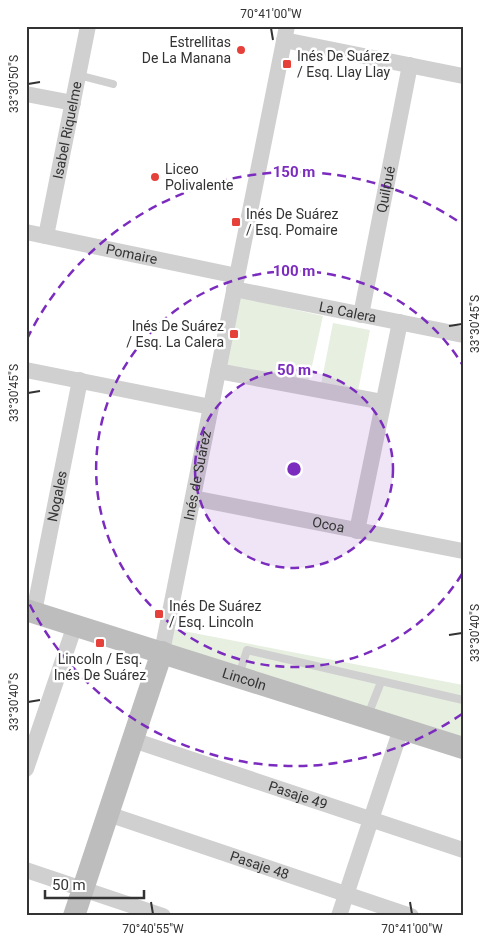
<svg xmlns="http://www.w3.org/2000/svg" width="489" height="942" font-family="Roboto,sans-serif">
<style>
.green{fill:#e7efe1}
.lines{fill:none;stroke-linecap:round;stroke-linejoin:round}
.lane{stroke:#d0d0d0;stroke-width:8}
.street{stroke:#d0d0d0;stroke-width:16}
.secondary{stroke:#bdbdbd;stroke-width:22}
.ticks{fill:none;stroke:#333;stroke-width:2}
.ring{fill:none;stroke:#7b2cbf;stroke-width:2.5;stroke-dasharray:9 6}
.poi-dot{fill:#e54039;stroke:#fff;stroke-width:2}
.labels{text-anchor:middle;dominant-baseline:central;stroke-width:5;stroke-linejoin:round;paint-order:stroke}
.poi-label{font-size:14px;fill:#333;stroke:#fff;text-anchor:start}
.street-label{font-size:14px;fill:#333;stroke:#fff}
.centre{fill:#7b2cbf;stroke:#fff;stroke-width:2.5}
.ring-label{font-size:15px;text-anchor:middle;font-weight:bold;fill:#7b2cbf;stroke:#fff;stroke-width:5;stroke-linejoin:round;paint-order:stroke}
.neatline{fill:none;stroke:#333;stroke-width:2}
.ticks-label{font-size:12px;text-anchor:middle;fill:#333}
</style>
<rect width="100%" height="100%" fill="#fff"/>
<path class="green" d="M239 297 323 316 308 384 223 365Z
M333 323 370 330 358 391 321 384Z
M173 629 463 685V737L170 647Z"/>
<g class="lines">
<path class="lane" d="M78 75 113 84
M239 675 247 650 463 700
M368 715 381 682"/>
<g class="street">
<path d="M284 40 463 76"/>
<path d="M26 94 73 103"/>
<path id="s1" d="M26 232 237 276"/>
<path id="s2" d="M46 236 88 26"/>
<path id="s3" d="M234 289 463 335"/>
<path id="s4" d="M361 315 410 65"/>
<path d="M26 370 211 407"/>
<path d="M218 371 383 402"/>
<path id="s5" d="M193 498 463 551"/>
<path d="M357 531 400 322"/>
<path id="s6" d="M34 612 80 380"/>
<path id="s7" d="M162 652 287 26"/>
<path id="s8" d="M133 740 463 850"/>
<path d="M26 769 75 625"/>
<path id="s9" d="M108 814 411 916"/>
<path d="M26 870 163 916"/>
<path d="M339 916 401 729"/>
</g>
<g class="secondary">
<path id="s10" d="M26 610 463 748"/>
<path d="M74 916 162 652"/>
</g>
</g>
<path class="ticks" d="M271 28 273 40M28 84 40 82M449 326 462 324M28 393 40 391M449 635 462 633M28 702 40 700M151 902 153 914M410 902 412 914"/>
<circle cx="294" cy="469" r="99" fill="#7b2cbf" fill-opacity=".12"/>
<g class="ring">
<circle cx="294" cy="469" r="99"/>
<path d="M462 574A198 198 0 1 1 462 364"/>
<path d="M462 714A297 297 0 0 1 27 599M27 339A297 297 0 0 1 462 224"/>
</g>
<g class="poi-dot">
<circle cx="241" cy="50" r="5"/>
<rect x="282" y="59" width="10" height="10" rx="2.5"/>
<circle cx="155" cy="177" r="5"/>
<rect x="231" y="217" width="10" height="10" rx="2.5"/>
<rect x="229" y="329" width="10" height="10" rx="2.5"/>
<rect x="154" y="609" width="10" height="10" rx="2.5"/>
<rect x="95" y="638" width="10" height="10" rx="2.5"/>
</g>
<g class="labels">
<g class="poi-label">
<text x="231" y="42" text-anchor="end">Estrellitas<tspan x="231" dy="16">De La Manana</tspan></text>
<text x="297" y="56">Inés De Suárez<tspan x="297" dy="16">/ Esq. Llay Llay</tspan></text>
<text x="165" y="169">Liceo<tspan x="165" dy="16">Polivalente</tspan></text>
<text x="246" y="214">Inés De Suárez<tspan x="246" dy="16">/ Esq. Pomaire</tspan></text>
<text x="224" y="326" text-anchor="end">Inés De Suárez<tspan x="224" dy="16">/ Esq. La Calera</tspan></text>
<text x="169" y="606">Inés De Suárez<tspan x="169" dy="16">/ Esq. Lincoln</tspan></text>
<text x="100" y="659" text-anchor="middle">Lincoln / Esq.<tspan x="100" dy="16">Inés De Suárez</tspan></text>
</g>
<g class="street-label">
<text stroke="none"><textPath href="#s2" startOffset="108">Isabel Riquelme</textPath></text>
<text stroke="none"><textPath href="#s4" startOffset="128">Quilpué</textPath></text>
<text stroke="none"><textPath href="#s1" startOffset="108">Pomaire</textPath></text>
<text stroke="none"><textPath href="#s3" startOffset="116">La Calera</textPath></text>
<text stroke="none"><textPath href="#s7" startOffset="180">Inés de Suárez</textPath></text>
<text stroke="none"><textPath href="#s6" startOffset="118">Nogales</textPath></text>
<text stroke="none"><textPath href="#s5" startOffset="138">Ocoa</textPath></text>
<text stroke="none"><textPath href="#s10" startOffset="229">Lincoln</textPath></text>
<text stroke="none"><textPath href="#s8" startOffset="174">Pasaje 49</textPath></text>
<text stroke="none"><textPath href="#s9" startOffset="160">Pasaje 48</textPath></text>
</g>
</g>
<circle cx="294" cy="469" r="8" class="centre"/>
<g class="ring-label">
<text x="294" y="177">150 m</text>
<text x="294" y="276">100 m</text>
<text x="294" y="375">50 m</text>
</g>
<rect width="489" height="942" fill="none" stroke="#ffffff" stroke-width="55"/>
<path d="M45 890v8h99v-8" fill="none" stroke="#333333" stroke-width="2.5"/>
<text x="52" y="890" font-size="15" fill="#333333" stroke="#ffffff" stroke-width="4" paint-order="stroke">50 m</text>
<rect x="28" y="28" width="434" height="886" class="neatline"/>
<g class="ticks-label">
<text x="271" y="18">70°41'00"W</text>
<text transform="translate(14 84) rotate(-90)" y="4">33°30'50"S</text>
<text transform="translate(475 324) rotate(-90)" y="4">33°30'45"S</text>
<text transform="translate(14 393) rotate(-90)" y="4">33°30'45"S</text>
<text transform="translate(475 633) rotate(-90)" y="4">33°30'40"S</text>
<text transform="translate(14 702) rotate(-90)" y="4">33°30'40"S</text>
<text x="153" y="933">70°40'55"W</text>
<text x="412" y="933">70°41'00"W</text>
</g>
</svg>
